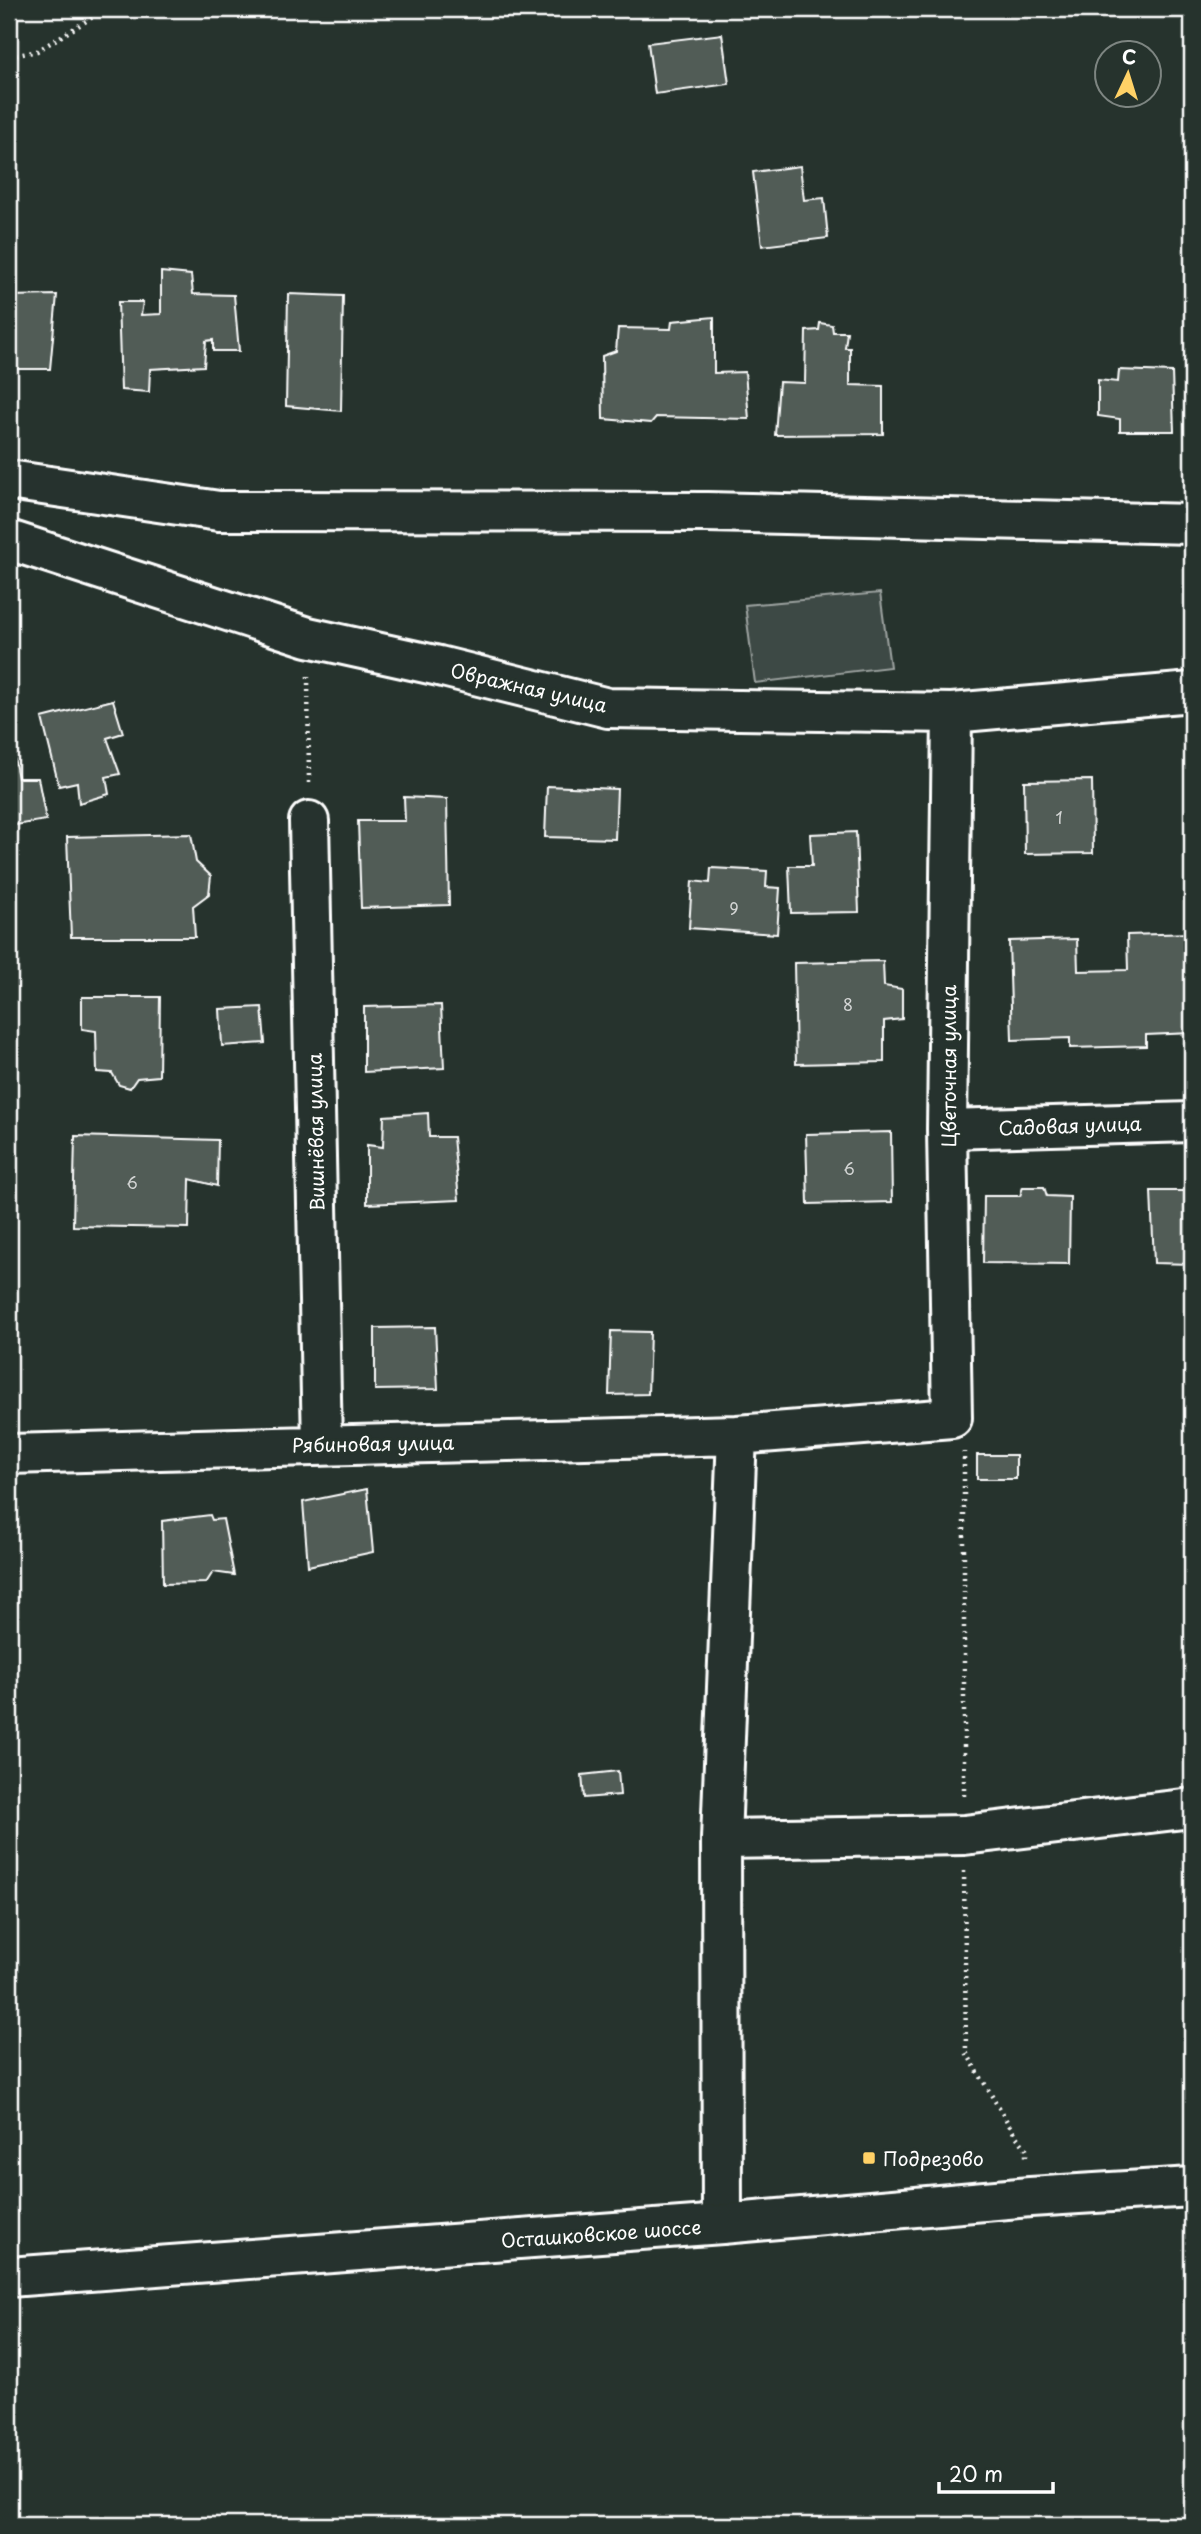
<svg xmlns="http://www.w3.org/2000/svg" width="1201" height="2534" font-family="'Playpen Sans',sans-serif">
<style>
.green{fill:#3e4944;stroke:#9ea4a2;stroke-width:2}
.building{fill:#515c57;stroke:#fff;stroke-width:2}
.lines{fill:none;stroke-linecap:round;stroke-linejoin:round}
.street-casing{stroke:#fff;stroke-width:44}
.secondary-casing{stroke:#fff;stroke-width:44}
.path{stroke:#fff;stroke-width:4.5;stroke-dasharray:2 5;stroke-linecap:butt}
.street{stroke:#26332d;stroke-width:38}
.secondary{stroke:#26332d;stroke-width:38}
.poi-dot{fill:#ffd166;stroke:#26332d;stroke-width:2.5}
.labels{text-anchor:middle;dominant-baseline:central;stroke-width:6;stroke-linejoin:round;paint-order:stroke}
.number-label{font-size:16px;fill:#d4d6d5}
.street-label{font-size:19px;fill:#fff;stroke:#26332d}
.poi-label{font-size:19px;fill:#fff;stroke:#26332d;text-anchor:start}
</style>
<rect width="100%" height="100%" fill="#26332d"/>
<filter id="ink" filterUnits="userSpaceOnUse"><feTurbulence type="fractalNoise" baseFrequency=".0143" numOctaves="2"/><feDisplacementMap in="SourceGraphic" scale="14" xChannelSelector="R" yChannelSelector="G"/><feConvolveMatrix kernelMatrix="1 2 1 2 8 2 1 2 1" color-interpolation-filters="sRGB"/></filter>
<g filter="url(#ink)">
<path class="green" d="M880 593 890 667 755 683 745 605Z"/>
<path class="building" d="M722 34 729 84 655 94 648 43Z
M800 166 804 200 824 198 828 238 762 246 753 172Z
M161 272 191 275 193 294 234 295 239 351H213V340L206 341 204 366 150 369 149 392 121 390 118 302H143L141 315 161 314Z
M288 294 343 296 341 411 286 406Z
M57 295 50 369H9V296Z
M714 317V373L745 372 749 419 656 417 651 423 603 419 602 356 616 351 618 328 671 329 672 321Z
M820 323 832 325 833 332H847L845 348H850V385L883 386V434L775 435 779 382 805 383 806 331 819 330Z
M1119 370 1172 372 1174 431H1120V419L1098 416V380L1118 382Z
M113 700 123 733 107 738 120 774 106 777 109 794 79 803 77 782 59 786 42 718Z
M9 732 18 778H38L46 820 9 826Z
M1092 780 1093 853 1025 854 1024 781Z
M547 786 617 789 615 839 545 837Z
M404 797 447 799 449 905 361 908 358 821H405Z
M856 832 859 912 791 913 789 866H812L810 834Z
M191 834 196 862 211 876 209 894 193 906 195 937H71L67 837Z
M711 868 767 871 766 887 780 888 777 934 689 928 692 881 710 883Z
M1192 933V1033L1146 1035V1046L1070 1048V1038L1012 1040 1009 941 1077 939 1078 971 1128 970 1127 935Z
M883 961 884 986 902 989V1019L884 1021V1062L796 1064 794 963Z
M82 997H160L159 1076 137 1078 130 1088 119 1085 112 1073 97 1072 96 1031 82 1029Z
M441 1005 444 1068 364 1072V1007Z
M262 1007 265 1043 222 1046 220 1009Z
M428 1113 429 1137H453L459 1200 367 1204V1145L383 1147 384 1116Z
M891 1132 892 1202 808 1204 806 1134Z
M75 1136 218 1140 217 1186 190 1179 189 1228 73 1226Z
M1023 1187H1044L1047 1196 1070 1197 1069 1264 983 1263 984 1196H1020Z
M1151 1191H1192V1264L1154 1263Z
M435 1327 438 1389 375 1390V1328Z
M611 1331 650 1332 648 1394 609 1395Z
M977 1455H1016V1479H977Z
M367 1489 373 1552 308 1566 303 1502Z
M210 1515 212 1520 223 1519 234 1575 213 1572 206 1583 163 1584 162 1521Z
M618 1771 620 1795 584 1798 582 1775Z"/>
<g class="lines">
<defs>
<path id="street" d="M9 480 219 511 707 512 1192 524
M9 540 308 637 439 666 608 708 952 713 1192 692
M309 821 322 1444
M947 1129 1192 1122
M9 1454 737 1435 952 1418 947 1129 952 713
M721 1839 964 1835 1192 1808
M722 2224 721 1839 737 1435"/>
<path id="secondary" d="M9 2277 722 2224 1030 2197 1192 2187"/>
</defs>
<use href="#street" class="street-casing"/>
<use href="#secondary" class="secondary-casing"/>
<path class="path" d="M9 57 37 51 106 9
M308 676 309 783
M964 1796V1452
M964 1871 966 2052 1015 2135 1026 2148V2160"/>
<use href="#street" class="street"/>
<use href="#secondary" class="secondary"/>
</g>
</g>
<rect class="poi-dot" x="862" y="2151" width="14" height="14" rx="3.5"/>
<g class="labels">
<g class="number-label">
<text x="1059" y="817">1</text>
<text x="734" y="908">9</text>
<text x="848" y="1004">8</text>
<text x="849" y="1168">6</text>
<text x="132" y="1182">6</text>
</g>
<g class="street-label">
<text transform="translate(529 687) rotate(13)">Овражная улица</text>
<text transform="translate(948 1066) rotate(-90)">Цветочная улица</text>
<text transform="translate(1070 1125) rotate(-2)">Садовая улица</text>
<text transform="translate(315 1132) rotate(-91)">Вишнёвая улица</text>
<text transform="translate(373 1443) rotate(-1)">Рябиновая улица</text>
<text transform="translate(601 2233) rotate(-4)">Осташковское шоссе</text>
</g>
<g class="poi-label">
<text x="883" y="2158">Подрезово</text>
</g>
</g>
<rect width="1201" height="2534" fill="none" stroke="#26332d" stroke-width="35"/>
<rect x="18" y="18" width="1166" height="2499" fill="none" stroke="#fff" stroke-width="2.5" filter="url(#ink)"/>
<g transform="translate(1128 74) rotate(4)"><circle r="33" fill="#26332d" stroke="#7d8581" stroke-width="2"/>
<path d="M0-5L12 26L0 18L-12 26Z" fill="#ffd166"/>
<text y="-10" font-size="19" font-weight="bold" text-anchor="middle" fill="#ffffff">С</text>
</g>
<path d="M939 2482v10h114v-10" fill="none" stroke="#ffffff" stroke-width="3.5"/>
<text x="949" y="2482" font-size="21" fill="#ffffff" stroke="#26332d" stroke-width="5" paint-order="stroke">20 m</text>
</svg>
